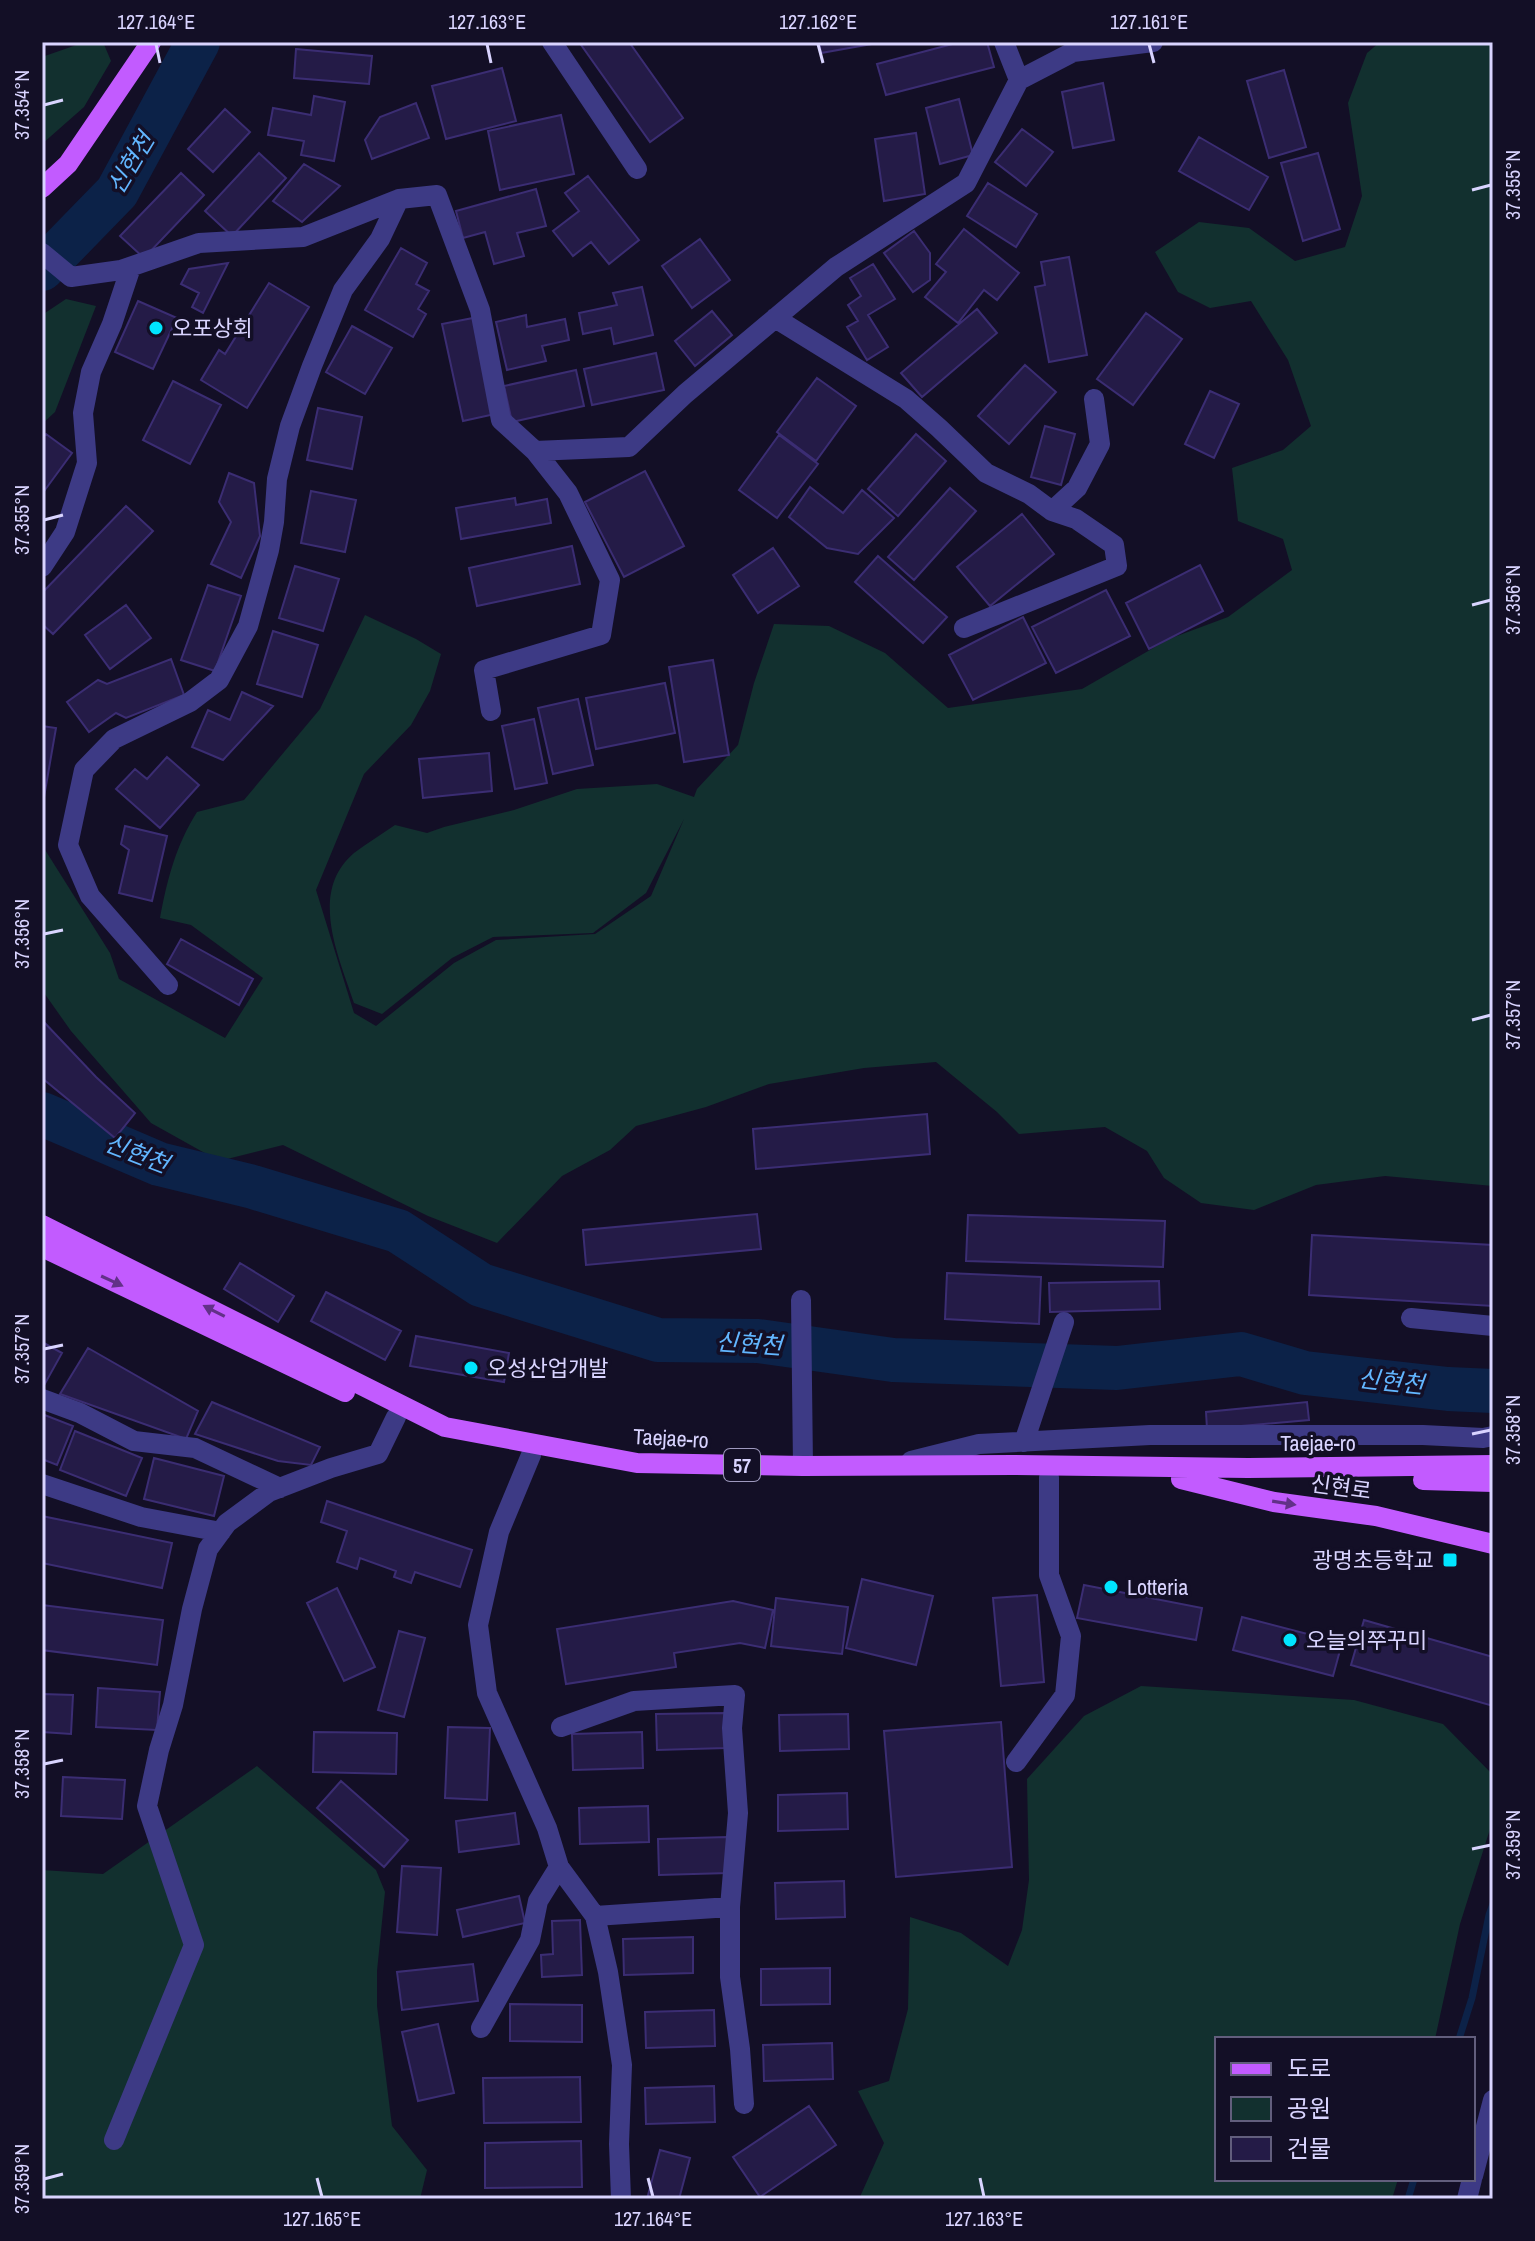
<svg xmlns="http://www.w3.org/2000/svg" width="1535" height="2241" font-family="'Archivo Narrow','Noto Sans KR',sans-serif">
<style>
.green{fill:#12302f}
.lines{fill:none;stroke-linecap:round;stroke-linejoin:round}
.stream{stroke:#0c2248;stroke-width:7}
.river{stroke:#0c2248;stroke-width:44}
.building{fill:#241b47;stroke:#3b2d73;stroke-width:2}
.minor{stroke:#3d3a85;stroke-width:20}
.major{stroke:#c25bff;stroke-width:20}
.oneway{fill:#623188}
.ticks{fill:none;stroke:#d9d4ff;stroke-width:3}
.poi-dot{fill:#00e5ff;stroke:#130f26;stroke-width:3}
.labels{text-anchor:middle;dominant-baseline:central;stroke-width:7;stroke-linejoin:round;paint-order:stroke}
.shield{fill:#130f26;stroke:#9e99be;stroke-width:2}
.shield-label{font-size:20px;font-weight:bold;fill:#d9d4ff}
.poi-label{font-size:22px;fill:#d9d4ff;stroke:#130f26;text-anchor:start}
.street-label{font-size:22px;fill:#d9d4ff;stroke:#130f26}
.water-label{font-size:24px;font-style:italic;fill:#62b6ff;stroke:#130f26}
.neatline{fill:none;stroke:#d9d4ff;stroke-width:3}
.ticks-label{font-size:20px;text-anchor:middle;fill:#d9d4ff}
</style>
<rect width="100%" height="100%" fill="#130f26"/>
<path class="green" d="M85 42H103L111 61 84 107 42 144V57Z
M1380 42H1493V1186L1385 1176 1316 1185 1254 1210 1201 1203 1164 1178 1147 1151 1105 1127 1019 1134 997 1112 936 1062 864 1068 769 1084 706 1107 636 1126 610 1150 562 1176 497 1243 428 1216 283 1145 219 1161 151 1123 71 1031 42 990V845L110 953 119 979 225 1038 263 978 191 925 160 918C167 880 176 845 197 812L244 800 320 709 365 615 416 639 441 654 430 691 411 725 364 774 316 890 354 1013 376 1026 454 963 496 940 595 934 651 896 684 819 646 893 593 933 493 937 452 958 382 1014 354 1003C339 957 308 892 354 853 367 843 382 834 395 825L427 833 444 827 514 810 577 789 657 784 694 797 697 789 738 745 754 683 774 624 829 626 885 653 948 708 1082 689 1169 639 1228 617 1292 570 1283 539 1238 521 1232 468 1283 450 1311 426 1288 360 1251 301 1210 308 1178 292 1155 252 1199 222 1249 228 1295 261 1345 247 1362 196 1348 103 1367 53Z
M66 299 96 306 55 412 42 424V315Z
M1141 1686 1354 1700 1443 1724 1493 1775 1490 1829 1460 1924 1435 2039H1217V2179H1398L1392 2199H859L884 2143 858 2091 889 2081 908 2009 910 1917 961 1933 1008 1966 1022 1930 1029 1880 1027 1779 1084 1716Z
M257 1766 376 1870 385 1892 377 1971V2006L392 2126 427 2170 420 2199H42V1870L103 1874Z"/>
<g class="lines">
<path class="stream" d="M1459 2039 1472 1998 1489 1915 1493 1904
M1408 2199 1414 2179"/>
<path class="river" d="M42 269 117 192 198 42
M42 1114 159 1164 253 1187 398 1231 481 1285 658 1340 758 1341 893 1360 1117 1368 1241 1354 1305 1373 1448 1389 1493 1391"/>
</g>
<path class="building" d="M579 42H629L683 118 650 142Z
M819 42H883L821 53Z
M960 42H987L994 67 886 95 877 64Z
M296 49 372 56 369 84 294 78Z
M502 68 516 121 446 139 432 86Z
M1284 70 1306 147 1269 158 1247 81Z
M1103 83 1114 140 1073 148 1062 92Z
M314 96 345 102 334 161 301 155 304 141 268 135 273 108 311 115Z
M959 99 973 155 940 164 926 108Z
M416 103 429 138 372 159 365 140 380 117Z
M225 109 250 132 213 172 188 149Z
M561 115 574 174 500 190 488 131Z
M1022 129 1053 152 1026 186 995 162Z
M916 133 925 194 884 201 875 139Z
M1199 137 1268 177 1249 210 1179 171Z
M259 153 286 178 232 236 205 211Z
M1318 153 1340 229 1303 241 1281 163Z
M304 164 340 186 302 222 273 201Z
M181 173 204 195 144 258 120 236Z
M588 176 639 240 609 264 591 242 573 256 553 231 579 211 565 193Z
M988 183 1037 214 1016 247 967 216Z
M536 189 546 226 517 233 524 256 494 264 485 232 463 238 456 211Z
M964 229 1019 273 997 300 984 290 958 323 925 297 946 272 936 264Z
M914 231 930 253V280L913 292 884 253Z
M700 239 730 280 692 308 662 266Z
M401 248 427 263 416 284 429 291 418 309 426 314 413 337 365 310Z
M1069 257 1087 355 1049 362 1035 287 1045 285 1041 262Z
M228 263 203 313 192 307 199 293 181 284 189 269Z
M873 264 895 299 868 315 888 347 867 360 847 327 858 321 848 305 861 296 850 278Z
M269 283 309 307 247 408 201 380 219 350 225 354Z
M642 287 653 335 614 344 611 328 583 334 579 313 617 305 613 293Z
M138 301 177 318 153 369 115 352Z
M977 309 997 333 922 397 901 373Z
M712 311 732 335 695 366 675 341Z
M1146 313 1182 339 1133 405 1097 379Z
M526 315 527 327 565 319 569 340 542 346 546 361 507 370 496 322Z
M473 318 495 414 463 421 442 324Z
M352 326 392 348 365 394 326 372Z
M656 353 664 390 592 405 584 369Z
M1025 365 1056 392 1009 444 978 416Z
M576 370 584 406 512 422 504 386Z
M817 378 856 406 816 461 777 432Z
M173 381 221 405 190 464 143 440Z
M1210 391 1239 404 1214 458 1185 444Z
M318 408 362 417 352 469 307 460Z
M1045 426 1075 434 1061 485 1031 477Z
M46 434 72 453 42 494V439Z
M916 434 946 461 898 516 868 489Z
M779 435 818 464 777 518 739 490Z
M645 471 684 546 624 577 585 502Z
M229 473 254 483 260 536 241 578 211 564 231 522 219 502Z
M810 487 843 513 862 490 894 518 858 554 827 548 789 517Z
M950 488 976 511 914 580 888 557Z
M311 491 356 500 345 552 301 543Z
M515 498 516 505 547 499 551 523 461 539 456 508Z
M126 506 153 531 53 634 42 624V593Z
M1022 514 1054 554 990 606 957 567Z
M572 546 580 584 477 606 469 568Z
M773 548 799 586 758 613 733 575Z
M878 556 947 617 923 643 855 582Z
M1200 565 1223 611 1149 649 1126 603Z
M295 566 339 579 323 631 279 618Z
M208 585 241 596 215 671 181 660Z
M1106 590 1130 636 1056 673 1032 627Z
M126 605 151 638 110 669 85 635Z
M1023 617 1046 663 973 700 949 655Z
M273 631 318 645 302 697 257 684Z
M171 659 184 695 126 718 116 713 89 732 67 702 98 680 107 684Z
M713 660 729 755 684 762 669 667Z
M665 683 675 733 596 749 586 698Z
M242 692 273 706 223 760 192 747 208 710 230 720Z
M578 699 593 765 553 774 538 708Z
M534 719 547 783 515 789 502 726Z
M42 726 56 728 43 803H42Z
M489 753 492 791 423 798 419 759Z
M167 757 199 785 160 828 116 789 135 769 147 779Z
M125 826 167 836 152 901 119 893 129 850 121 844Z
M181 939 253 979 239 1005 167 964Z
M42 1020 96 1077 135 1113 115 1138 42 1078Z
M927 1114 930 1154 756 1169 753 1129Z
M757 1214 761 1249 586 1265 583 1230Z
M968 1215 1165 1221 1163 1267 966 1261Z
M1312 1235 1493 1245V1306L1309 1295Z
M240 1263 294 1296 278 1322 224 1289Z
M947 1273 1041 1277 1039 1324 945 1319Z
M1159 1281 1160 1309 1050 1312 1049 1283Z
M326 1292 401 1331 385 1360 311 1321Z
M416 1336 509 1353 504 1382 410 1366Z
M42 1342 62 1353 42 1389Z
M88 1348 198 1411 186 1439 60 1394Z
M212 1402 320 1447 311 1465 278 1461 195 1434Z
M1307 1402 1309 1420 1207 1429 1206 1412Z
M42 1414 73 1426 57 1465 42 1459Z
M75 1431 142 1458 126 1496 60 1470Z
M154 1458 224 1476 214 1516 144 1499Z
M327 1501 472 1550 460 1587 415 1572 411 1583 394 1577 396 1571 360 1558 357 1569 337 1562 347 1531 321 1522Z
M42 1516 172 1543 162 1588 42 1563Z
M862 1579 933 1596 916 1665 846 1648Z
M1084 1585 1202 1608 1196 1640 1077 1618Z
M337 1588 375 1667 344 1681 307 1603Z
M1037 1595 1044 1682 1001 1686 993 1598Z
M776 1598 848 1607 842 1654 771 1646Z
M733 1601 773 1610 765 1648 740 1643 674 1653 676 1667 566 1684 557 1629Z
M42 1605 163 1620 157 1665 42 1650Z
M1242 1617 1342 1643 1333 1676 1233 1650Z
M1364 1620 1493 1657V1706L1351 1665Z
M399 1631 425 1638 404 1717 378 1710Z
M98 1688 160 1692 157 1730 96 1727Z
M42 1694 73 1695 71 1734 42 1732Z
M725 1713 726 1748 657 1750 656 1714Z
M848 1714 849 1749 780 1751 779 1715Z
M1001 1722 1012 1867 896 1877 884 1731Z
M448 1727 490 1728 487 1800 445 1798Z
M314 1732 397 1733 396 1774 313 1772Z
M642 1732 643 1768 573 1770 572 1734Z
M63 1777 125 1780 122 1819 61 1816Z
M341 1781 408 1840 384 1867 317 1808Z
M847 1793 848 1829 778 1831V1795Z
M648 1806 649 1842 580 1844 579 1808Z
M515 1813 519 1844 459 1852 456 1821Z
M727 1837 728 1873 659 1875 658 1839Z
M402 1866 441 1868 437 1935 397 1932Z
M844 1881 845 1917 776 1919 775 1883Z
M519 1896 525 1923 463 1937 457 1910Z
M580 1920 582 1975 542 1977 541 1955 553 1954 552 1921Z
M693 1937V1973L624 1975 623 1939Z
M473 1964 478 2001 402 2010 397 1972Z
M830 1968V2004L761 2005V1969Z
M510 2004 582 2005V2042L510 2041Z
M714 2010 715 2046 646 2048 645 2012Z
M438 2024 454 2093 418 2101 402 2032Z
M832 2043 833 2079 764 2081 763 2045Z
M580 2077 581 2122 484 2123 483 2078Z
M714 2086 715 2122 646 2124 645 2088Z
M809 2106 836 2145 760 2197 733 2157Z
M581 2141 582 2187 485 2188V2143Z
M660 2150 690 2158 679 2199H647Z"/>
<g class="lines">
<path class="minor" d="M552 42 637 169
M1004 42 1019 80
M42 253 71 277 121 270 199 243 303 237 399 199 437 195 480 310 501 420 535 451 629 447 685 394 836 267 966 183 1019 80 1073 52 1153 42
M775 318 906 399 939 428 986 473 1029 494 1052 511 1077 488 1100 444 1094 399
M42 567 65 532 87 463 83 413 91 372 112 324 131 267
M964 628 1117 566 1114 545 1076 519 1052 511
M491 711 484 670 601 635 610 580 568 493 535 451
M168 985 90 896 68 845 84 770 114 739 190 702 219 680 248 626 269 550 274 522 277 479 290 426 312 366 343 290 380 239 399 199
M801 1300 803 1466
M1411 1318 1493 1326
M42 1399 80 1413 134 1441 195 1448 280 1488
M1024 1442 1064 1322
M531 1455 499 1532 478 1625 487 1693 547 1828 559 1867 595 1916 608 1972 622 2065 619 2144 621 2199
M911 1461 979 1444 1150 1435H1423L1483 1438 1493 1436
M42 1484 141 1517 221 1532
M561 1727 634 1701 735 1695 732 1728 738 1813 730 1907
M1016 1762 1065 1695 1071 1636 1049 1575V1477
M595 1916 730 1907V1977L740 2049 744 2104
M481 2028 530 1940 538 1901 559 1867
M114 2140 194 1945 147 1806 159 1750 173 1705 192 1609 208 1549 227 1523 269 1492 331 1468 378 1454 396 1417
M1473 2176 1493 2100
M1467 2199 1472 2179"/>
<path class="major" d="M42 188 68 164 151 42
M42 1225 445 1427 637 1463 803 1466 1013 1465 1248 1468 1493 1465
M42 1247 345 1392
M1181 1479 1274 1502 1376 1516 1493 1544
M1423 1480 1493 1482"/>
</g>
<defs><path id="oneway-solid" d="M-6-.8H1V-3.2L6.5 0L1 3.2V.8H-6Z" transform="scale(2)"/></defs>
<g class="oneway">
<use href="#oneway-solid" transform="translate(112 1281) rotate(25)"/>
<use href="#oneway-solid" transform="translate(214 1311) rotate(-153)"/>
<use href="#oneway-solid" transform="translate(1284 1503) rotate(9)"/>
</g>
<path class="ticks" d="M156 44 160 63M487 44 491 63M818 44 823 63M1149 44 1154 63M44 105 63 100M1472 190 1491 185M44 520 63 515M1472 605 1491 600M44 934 63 930M1472 1020 1491 1015M44 1349 63 1345M1472 1434 1491 1430M44 1764 63 1760M1472 1849 1491 1845M317 2178 322 2197M648 2178 653 2197M980 2178 984 2197M44 2179 63 2174"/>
<g class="poi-dot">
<circle cx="156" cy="328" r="8"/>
<circle cx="471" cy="1368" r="8"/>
<rect x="1442" y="1552" width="16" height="16" rx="4"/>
<circle cx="1111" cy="1587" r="8"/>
<circle cx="1290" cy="1640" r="8"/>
</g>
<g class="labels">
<rect class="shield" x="724" y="1449" width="36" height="32" rx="6"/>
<g class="shield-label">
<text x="742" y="1465">57</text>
</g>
<g class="poi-label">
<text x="172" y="328">오포상회</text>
<text x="487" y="1368">오성산업개발</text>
<text x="1434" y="1560" text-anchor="end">광명초등학교</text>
<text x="1127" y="1587">Lotteria</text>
<text x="1306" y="1640">오늘의쭈꾸미</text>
</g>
<g class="street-label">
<text transform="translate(671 1438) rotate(3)">Taejae-ro</text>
<text x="1318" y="1443">Taejae-ro</text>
<text transform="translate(1341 1487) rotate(8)">신현로</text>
</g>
<g class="water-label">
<text transform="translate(130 163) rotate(-59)">신현천</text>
<text transform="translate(137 1153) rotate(21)">신현천</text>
<text transform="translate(749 1343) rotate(4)">신현천</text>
<text transform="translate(1391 1381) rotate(6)">신현천</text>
</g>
</g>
<rect width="1535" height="2241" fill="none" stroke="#130f26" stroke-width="88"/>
<rect x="1215" y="2037" width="260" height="144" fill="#130f26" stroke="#625e7d" stroke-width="2"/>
<rect x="1231" y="2063" width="40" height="12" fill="#c25bff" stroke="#625e7d" stroke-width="2"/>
<text x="1287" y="2077" font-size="24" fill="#d9d4ff">도로</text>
<rect x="1231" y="2097" width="40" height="24" fill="#12302f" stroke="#625e7d" stroke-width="2"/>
<text x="1287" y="2117" font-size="24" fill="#d9d4ff">공원</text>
<rect x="1231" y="2137" width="40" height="24" fill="#241b47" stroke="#625e7d" stroke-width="2"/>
<text x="1287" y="2157" font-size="24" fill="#d9d4ff">건물</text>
<rect x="44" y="44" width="1447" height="2153" class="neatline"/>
<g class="ticks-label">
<text x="156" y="29">127.164°E</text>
<text x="487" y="29">127.163°E</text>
<text x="818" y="29">127.162°E</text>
<text x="1149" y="29">127.161°E</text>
<text transform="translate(22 105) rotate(-90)" y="7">37.354°N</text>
<text transform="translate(1513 185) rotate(-90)" y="7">37.355°N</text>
<text transform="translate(22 520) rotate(-90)" y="7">37.355°N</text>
<text transform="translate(1513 600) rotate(-90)" y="7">37.356°N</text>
<text transform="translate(22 934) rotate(-90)" y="7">37.356°N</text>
<text transform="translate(1513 1015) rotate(-90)" y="7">37.357°N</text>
<text transform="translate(22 1349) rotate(-90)" y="7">37.357°N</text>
<text transform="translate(1513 1430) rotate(-90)" y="7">37.358°N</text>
<text transform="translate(22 1764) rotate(-90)" y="7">37.358°N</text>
<text transform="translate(1513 1845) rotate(-90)" y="7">37.359°N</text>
<text transform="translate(22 2179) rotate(-90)" y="7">37.359°N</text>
<text x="322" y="2226">127.165°E</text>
<text x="653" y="2226">127.164°E</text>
<text x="984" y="2226">127.163°E</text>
</g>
</svg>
